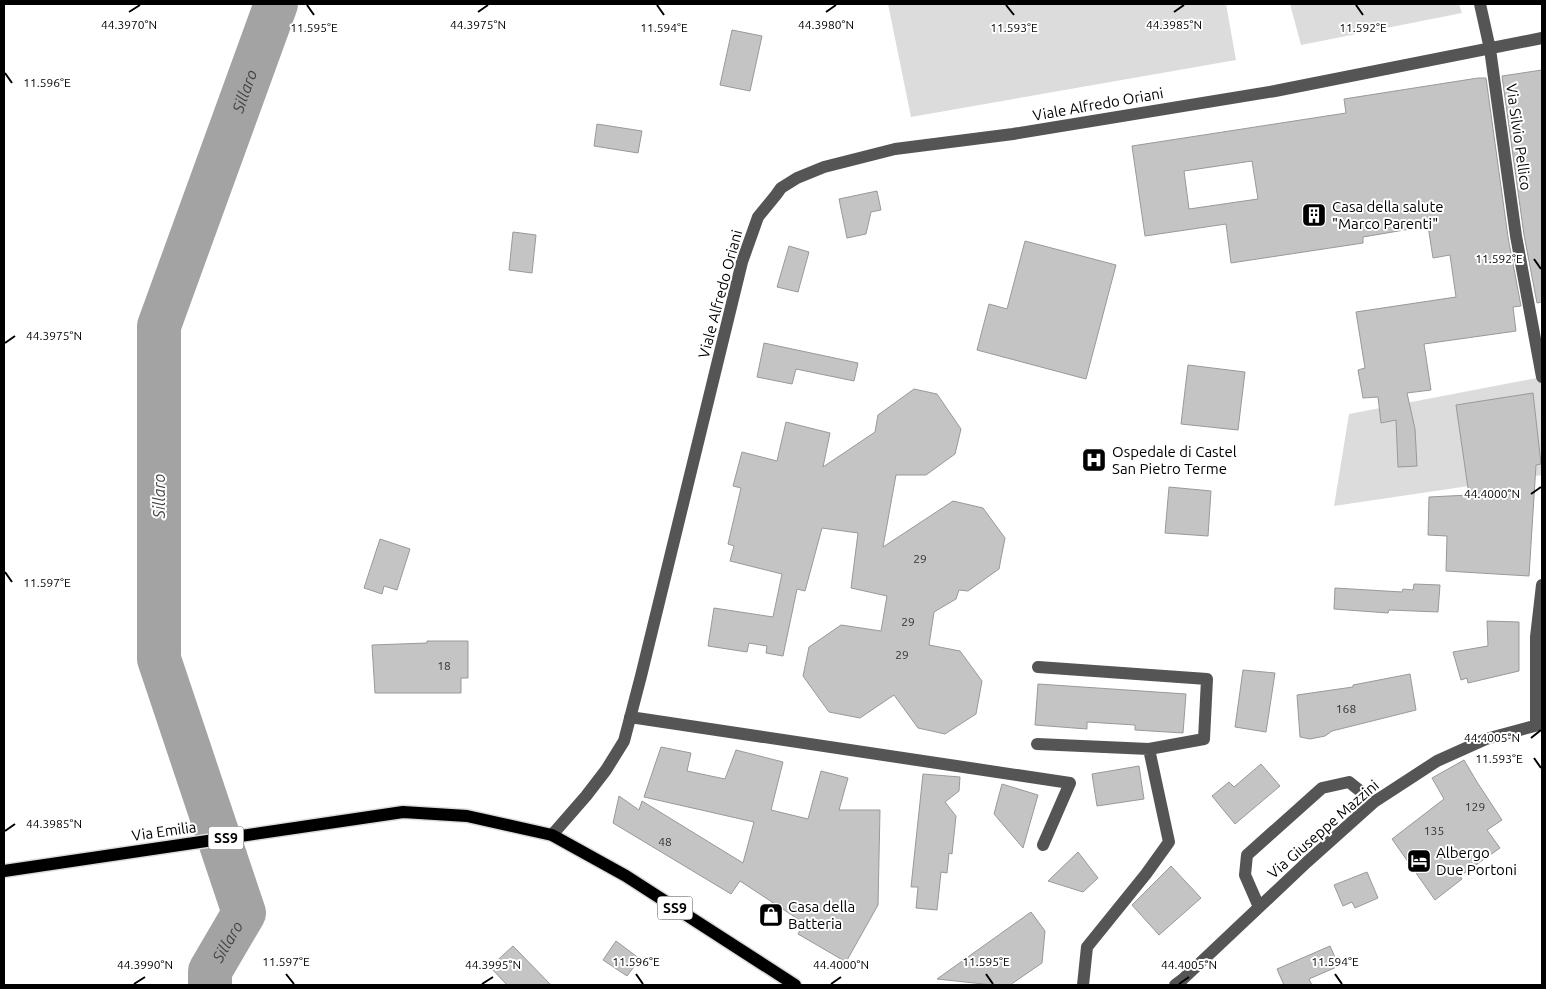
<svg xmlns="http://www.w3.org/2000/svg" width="1546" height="989" font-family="Ubuntu,sans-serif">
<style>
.green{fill:#dcdcdc}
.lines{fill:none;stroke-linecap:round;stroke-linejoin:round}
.river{stroke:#a3a3a3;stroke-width:44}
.building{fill:#c4c4c4;stroke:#999;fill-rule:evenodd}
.major-casing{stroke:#dbdbdb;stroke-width:15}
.minor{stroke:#555;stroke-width:12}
.major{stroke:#000;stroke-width:12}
.ticks{fill:none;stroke:#000;stroke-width:2}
.labels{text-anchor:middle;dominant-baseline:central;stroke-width:4;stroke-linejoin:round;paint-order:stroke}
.number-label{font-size:12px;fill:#313131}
.shield{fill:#fff;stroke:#4c4c4c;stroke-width:1}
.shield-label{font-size:14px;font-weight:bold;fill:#000}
.street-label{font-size:15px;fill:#000;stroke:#fff}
.poi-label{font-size:15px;fill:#000;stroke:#fff;text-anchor:start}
.water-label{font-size:16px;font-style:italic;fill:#444;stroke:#fff}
.ticks-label{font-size:12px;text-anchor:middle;fill:#000;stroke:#fff;stroke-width:4;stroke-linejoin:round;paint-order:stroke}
</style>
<rect width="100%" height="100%" fill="#fff"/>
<path class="green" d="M888 4H1226L1236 60 911 117Z
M1290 4H1459L1462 13 1301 45Z
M1542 377V475L1334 506 1349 414Z"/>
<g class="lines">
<path class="river" id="s1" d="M210 985V971L244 913 159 659V326L276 4"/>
</g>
<path class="building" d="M732 30 762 36 750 91 720 85Z
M1542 70V302L1537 303 1524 235 1502 76Z
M1478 78H1486L1508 237 1521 306 1513 307 1516 331 1424 344 1431 390 1407 393 1415 429 1417 466 1398 467 1396 420 1381 423 1378 397 1363 398 1358 370 1365 368 1356 312 1456 297 1450 255 1433 258 1428 226 1363 237V243L1231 263 1226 224 1145 236 1132 146 1346 113 1344 99ZM1252 161 1258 199 1189 209 1184 171Z
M597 124 642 131 638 153 594 146Z
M877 191 881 210 871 212 866 234 847 238 839 199Z
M513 232 536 235 532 273 509 270Z
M1025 241 1116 265 1086 379 977 350 989 304 1007 309Z
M789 246 809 252 798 292 777 287Z
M764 343 858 363 854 381 796 369 792 384 757 377Z
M1188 365 1245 372 1238 430 1181 424Z
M914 389 937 394 961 429 955 454 926 475H896L883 547 953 501 983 508 1005 538 999 569 968 591 959 590 956 599 934 612 929 645 960 651 982 681 976 714 945 734 918 728 894 695 860 718 829 712 803 676 809 647 841 625 881 631 887 596 851 588 858 533 822 528 805 591 797 589 783 656 766 653 767 646 749 643 747 652 708 646 714 608 773 617 782 574 730 561 734 546 728 544 741 488 733 486 742 452 777 461 786 422 830 433 823 467 875 432 878 415Z
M1533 393 1541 464 1536 465 1529 576 1446 571 1447 536 1428 535 1429 497 1469 495 1456 405Z
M1169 487 1211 491 1208 536 1165 533Z
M380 539 410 549 397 590 384 586 382 594 364 588Z
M1414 584 1440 585 1438 612 1389 610 1388 613 1334 609 1335 588 1402 592 1403 589 1413 590Z
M1487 621 1519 622V671L1468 683 1467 678 1461 680 1453 652 1488 646Z
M427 641H468V678H461V693H375L372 645 427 643Z
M1243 670 1275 673 1266 732 1235 727Z
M1410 674 1416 710 1332 731 1325 736 1310 739 1300 737 1297 695 1353 687V685Z
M1038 684 1186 694 1183 733 1135 730V725L1087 722V729L1035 725Z
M661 747 691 753 687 771 725 779 736 750 783 762 771 810 808 819 821 771 848 778 839 810H880L878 905 846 962 798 934 804 923 740 881 731 894 613 823 619 796 639 810 642 801 743 863 754 822 644 797Z
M1464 760 1477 782 1502 820 1487 830 1500 848 1460 876 1462 879 1435 900 1392 839 1444 799 1432 778Z
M1261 764 1280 786 1235 824 1212 796 1229 782 1234 787Z
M1139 766 1144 799 1097 806 1092 774Z
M923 774 960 777 959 791 945 802 956 816 952 854 949 853 947 873 941 872 937 910 916 908 918 887H911Z
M1002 784 1038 795 1023 848 994 814Z
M1078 852 1098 878 1083 892 1048 881Z
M1171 866 1201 898 1159 935 1132 905Z
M1367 872 1378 898 1355 908 1352 902 1343 906 1334 885Z
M1031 912 1045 931 1042 963 1010 985H993L937 979Z
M616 941 640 959 627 976 603 960Z
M513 946 551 985H507L490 967Z
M1330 946 1339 966 1309 979 1312 985H1284L1277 969Z"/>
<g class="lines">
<defs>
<path id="major" d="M4 871 403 812 467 816 552 835 626 876 795 985"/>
</defs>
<use href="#major" class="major-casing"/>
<path class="minor" d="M1480 4 1490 49 1516 236 1542 377
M1038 667 1207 679 1204 739 1149 749 1169 842 1146 874 1087 947 1083 985
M630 717 1070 783 1043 845
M1536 725V637L1542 585
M1037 744 1149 749
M552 835 586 796 606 770 624 741 641 676 742 262 758 217 776 195 781 188 797 178 824 167 895 149 1013 134 1275 91 1542 38
M1259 907 1245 875 1247 855 1322 788 1349 782 1374 802
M1175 985 1183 979 1307 862 1374 802 1437 761 1486 739 1542 724"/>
<use href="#major" class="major"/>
</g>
<path class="ticks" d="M307 5 314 15M657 5 664 15M1006 5 1014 15M1356 5 1363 15M129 12 140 5M478 12 488 5M826 12 836 5M1174 12 1184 5M5 73 12 83M1534 259 1541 269M5 343 15 336M1531 494 1541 487M5 572 12 582M1531 738 1541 730M1534 758 1541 768M5 831 15 824M286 974 294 984M636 974 643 984M986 974 993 984M1335 974 1342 984M134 984 145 977M482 984 493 977M831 984 841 977M1179 984 1189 977"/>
<defs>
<symbol id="building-square" viewBox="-11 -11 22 22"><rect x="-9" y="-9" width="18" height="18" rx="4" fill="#000" stroke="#fff"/><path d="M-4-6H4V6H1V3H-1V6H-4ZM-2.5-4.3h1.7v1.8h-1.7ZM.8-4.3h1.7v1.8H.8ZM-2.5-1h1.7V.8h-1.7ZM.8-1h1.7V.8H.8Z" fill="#fff"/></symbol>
<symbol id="hospital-square" viewBox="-11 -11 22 22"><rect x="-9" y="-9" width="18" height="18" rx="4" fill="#000" stroke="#fff"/><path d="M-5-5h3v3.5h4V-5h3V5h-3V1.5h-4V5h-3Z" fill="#fff"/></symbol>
<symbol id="hotel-square" viewBox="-11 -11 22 22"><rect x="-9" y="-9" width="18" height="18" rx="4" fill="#000" stroke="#fff"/><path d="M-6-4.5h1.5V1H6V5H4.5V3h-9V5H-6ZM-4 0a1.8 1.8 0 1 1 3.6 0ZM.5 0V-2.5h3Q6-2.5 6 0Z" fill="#fff"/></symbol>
<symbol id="shop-square" viewBox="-11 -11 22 22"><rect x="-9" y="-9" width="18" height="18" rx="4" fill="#000" stroke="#fff"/><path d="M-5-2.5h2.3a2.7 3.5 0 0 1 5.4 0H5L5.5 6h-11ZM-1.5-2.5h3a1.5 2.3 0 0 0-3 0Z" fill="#fff"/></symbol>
</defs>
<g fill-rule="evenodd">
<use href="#building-square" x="1300" y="201" width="28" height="28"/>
<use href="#hospital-square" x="1080" y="446" width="28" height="28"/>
<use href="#hotel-square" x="1405" y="847" width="28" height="28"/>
<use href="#shop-square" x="757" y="901" width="28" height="28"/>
</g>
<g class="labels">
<g class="number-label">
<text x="920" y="558">29</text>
<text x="908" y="621">29</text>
<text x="902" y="654">29</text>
<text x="444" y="665">18</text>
<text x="1346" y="708">168</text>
<text x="1475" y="806">129</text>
<text x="1434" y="830">135</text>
<text x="665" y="841">48</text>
</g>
<g class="shield">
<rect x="208.5" y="826.5" width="35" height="23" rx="4"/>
<rect x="657.5" y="896.5" width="35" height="23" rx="4"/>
</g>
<g class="shield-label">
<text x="226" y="838">SS9</text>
<text x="675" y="908">SS9</text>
</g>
<g class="street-label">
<text transform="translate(1098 104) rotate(-10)">Viale Alfredo Oriani</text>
<text transform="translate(1519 137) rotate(82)">Via Silvio Pellico</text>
<text transform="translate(720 294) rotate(-75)">Viale Alfredo Oriani</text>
<text transform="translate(1323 829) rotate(-41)">Via Giuseppe Mazzini</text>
<text transform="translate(164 831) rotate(-8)">Via Emilia</text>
</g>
<g class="poi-label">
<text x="1332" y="206">Casa della salute<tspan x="1332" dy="17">"Marco Parenti"</tspan></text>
<text x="1112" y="451">Ospedale di Castel<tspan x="1112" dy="17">San Pietro Terme</tspan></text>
<text x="1436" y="852">Albergo<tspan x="1436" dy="17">Due Portoni</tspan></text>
<text x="788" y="906">Casa della<tspan x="788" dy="17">Batteria</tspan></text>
</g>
<g class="water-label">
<text stroke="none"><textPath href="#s1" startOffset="932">Sillaro</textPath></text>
<text transform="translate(159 496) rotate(-90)">Sillaro</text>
<text stroke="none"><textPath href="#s1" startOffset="48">Sillaro</textPath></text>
</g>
</g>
<g class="ticks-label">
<text x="129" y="29">44.3970°N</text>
<text x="826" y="29">44.3980°N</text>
<text x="1174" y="29">44.3985°N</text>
<text x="478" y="29">44.3975°N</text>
<text x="314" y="32">11.595°E</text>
<text x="664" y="32">11.594°E</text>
<text x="1014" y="32">11.593°E</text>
<text x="1363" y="32">11.592°E</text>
<text x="47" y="87">11.596°E</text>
<text x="1499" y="263">11.592°E</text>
<text x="54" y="340">44.3975°N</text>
<text x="1492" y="498">44.4000°N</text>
<text x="47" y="587">11.597°E</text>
<text x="1492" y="742">44.4005°N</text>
<text x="1499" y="763">11.593°E</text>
<text x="54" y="828">44.3985°N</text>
<text x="286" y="966">11.597°E</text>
<text x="636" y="966">11.596°E</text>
<text x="986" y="966">11.595°E</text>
<text x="1335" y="966">11.594°E</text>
<text x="145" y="969">44.3990°N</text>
<text x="493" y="969">44.3995°N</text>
<text x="841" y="969">44.4000°N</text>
<text x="1189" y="969">44.4005°N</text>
</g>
<rect width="1546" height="989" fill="none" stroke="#000000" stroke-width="10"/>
</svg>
